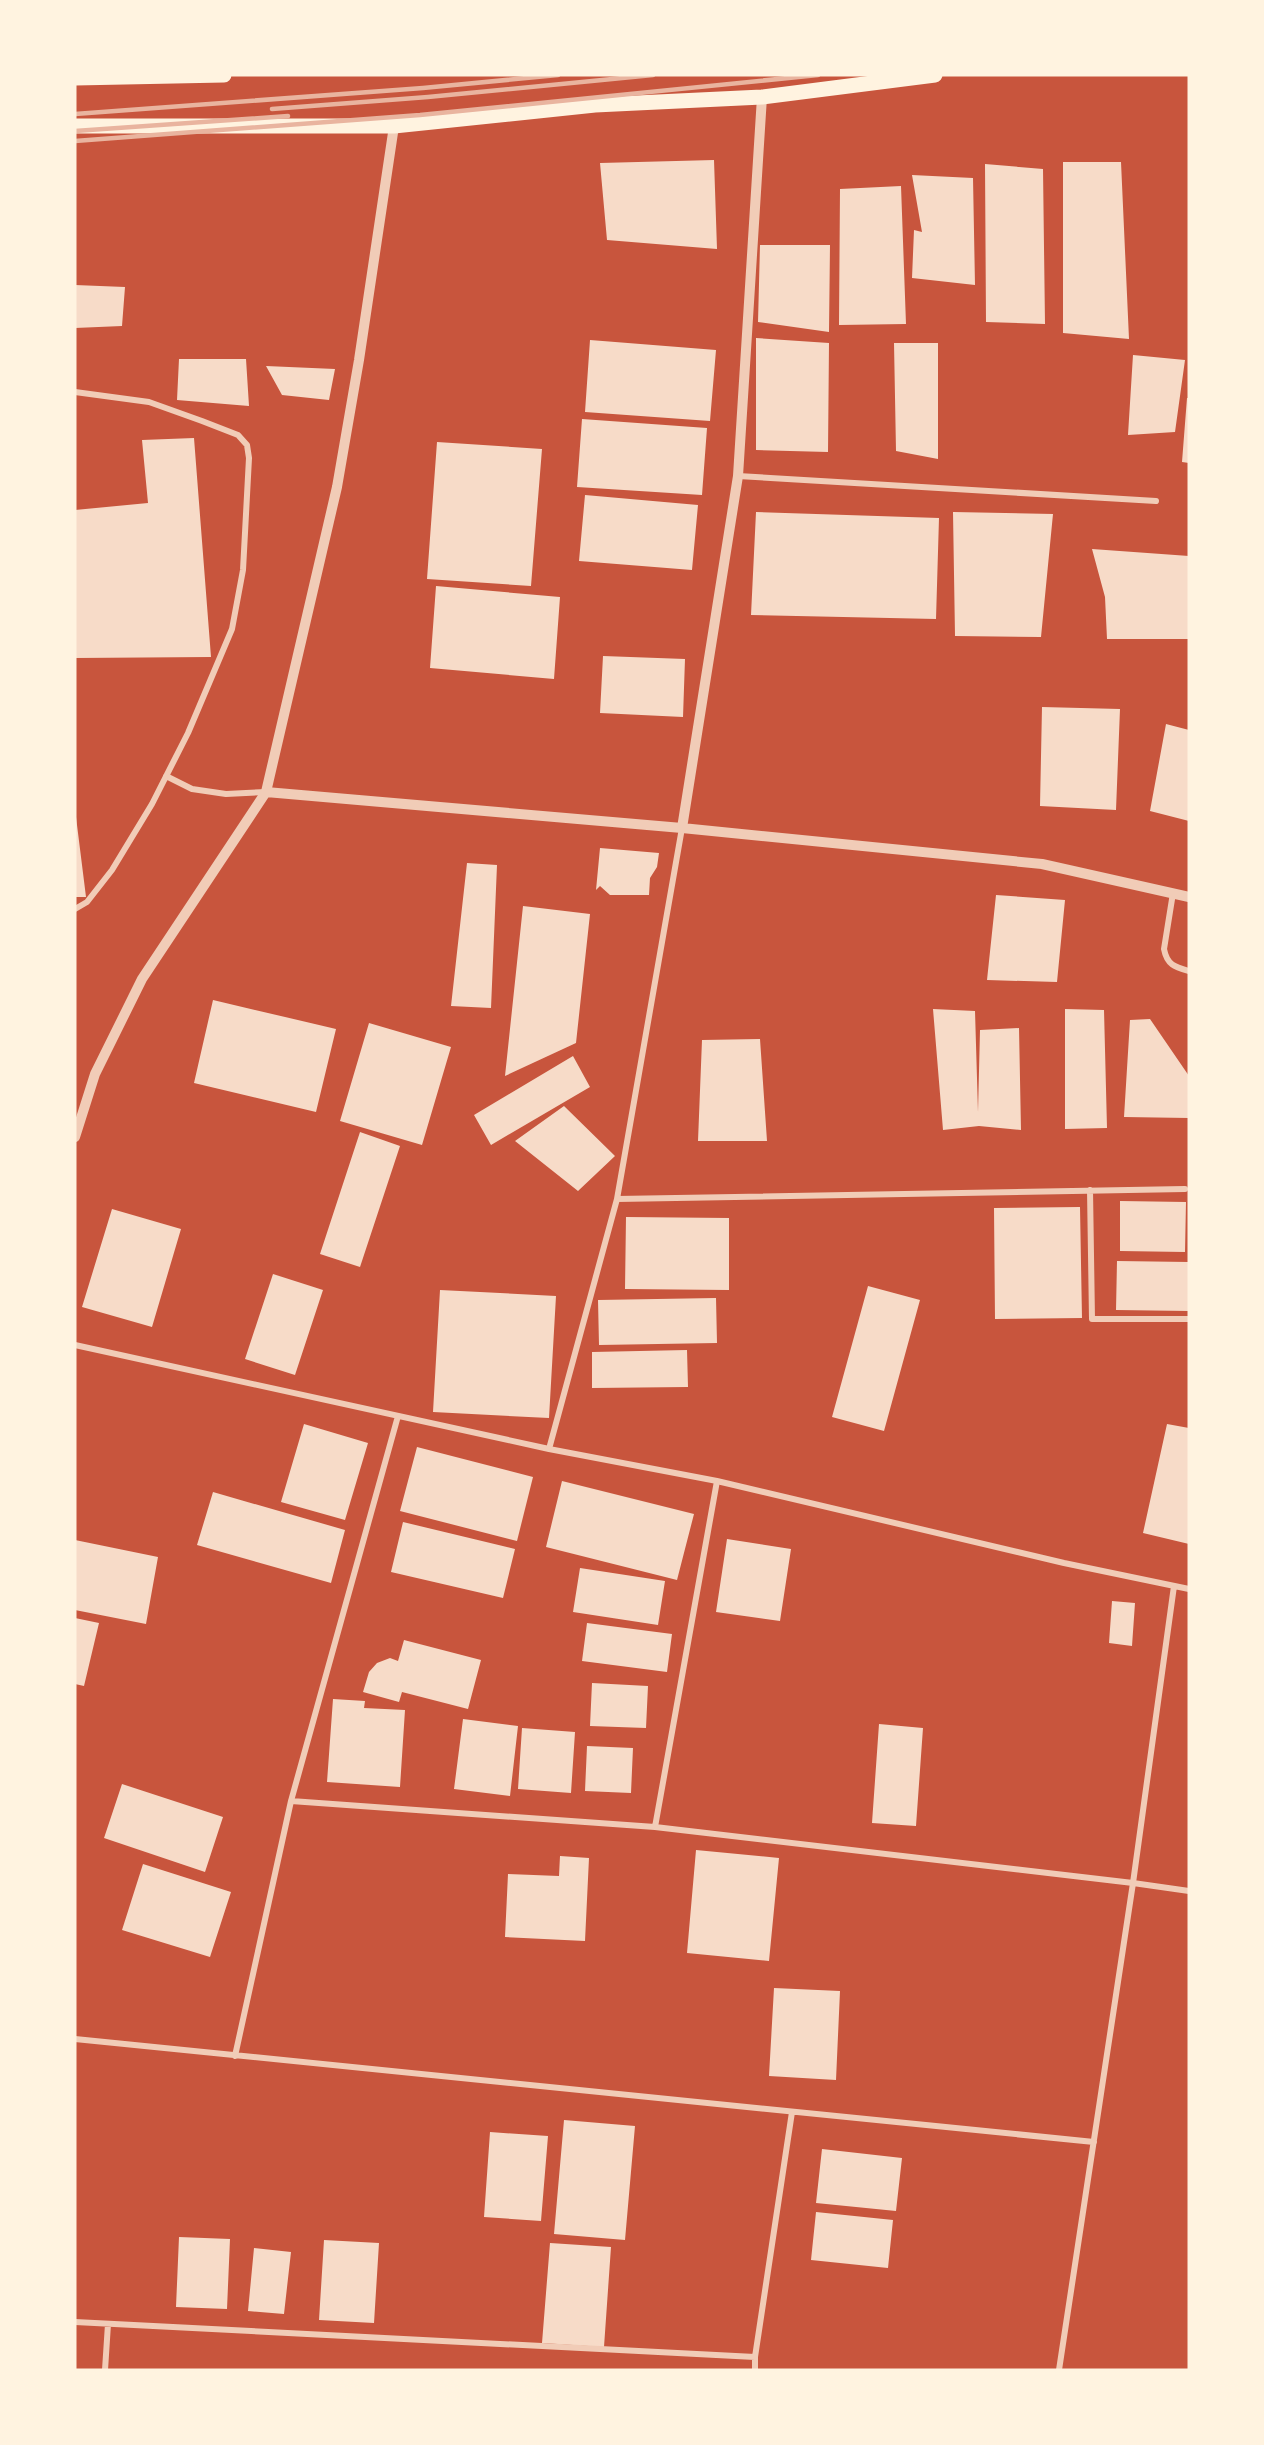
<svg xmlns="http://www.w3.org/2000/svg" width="1264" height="2445" font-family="'IBM Plex Serif',serif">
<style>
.building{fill:#f7dbc8}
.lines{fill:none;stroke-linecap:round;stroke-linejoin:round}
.minor{stroke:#f1ccb7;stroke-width:6}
.tertiary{stroke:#f1ccb7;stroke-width:10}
.primary{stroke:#fff3e0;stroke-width:15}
.rail{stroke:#e9b49f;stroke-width:4.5}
</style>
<rect width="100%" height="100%" fill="#c8553d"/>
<path class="building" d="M714 160 717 249 607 240 600 163Z
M1063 162H1121L1129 339 1063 333Z
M985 164 1043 169 1045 324 986 322Z
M912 175 973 178 975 285 912 278 914 230 922 232Z
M901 186 906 324 839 325 840 189Z
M760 245H830L829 332 758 322Z
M75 285 125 287 122 326 75 328Z
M756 338 829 343 828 452 756 450Z
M590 340 716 350 710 421 585 412Z
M894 343H938V459L896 451Z
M1133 355 1185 360 1175 432 1128 435Z
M179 359H246L249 406 177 400Z
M266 366 335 369 329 400 282 395Z
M1187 398H1189V463L1182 462Z
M582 419 707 428 702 495 577 487Z
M194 438 211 657 75 658V510L148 503 142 440Z
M437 442 542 449 531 586 427 579Z
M585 495 698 505 692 570 579 561Z
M756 512 939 518 936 619 751 615Z
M953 512 1053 514 1041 637 955 636Z
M1092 549 1189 556V639H1107L1105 597Z
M436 586 560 597 554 679 430 668Z
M603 656 685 659 683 717 600 713Z
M1042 707 1120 709 1116 810 1040 806Z
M1166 724 1189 730V821L1150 811Z
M75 817H76L86 897H75Z
M600 848 659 853 657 867 650 878 649 895H610L600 886 596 890Z
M467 863 497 865 491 1008 451 1006Z
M996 895 1065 900 1057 982 987 980Z
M523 906 590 914 576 1043 505 1076Z
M213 1000 336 1029 316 1112 194 1083Z
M933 1009 975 1011 978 1112 980 1030 1019 1028 1021 1130 979 1126 943 1130Z
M1065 1009 1104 1010 1107 1128 1065 1129Z
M1150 1019 1189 1076V1118L1124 1117 1130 1020Z
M369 1023 451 1047 422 1145 340 1121Z
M760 1039 767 1141H698L702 1040Z
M573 1056 590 1087 491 1145 474 1115Z
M564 1106 615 1156 578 1191 515 1141Z
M360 1132 400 1146 360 1267 320 1254Z
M1120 1201 1186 1202 1185 1252 1120 1251Z
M1080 1207 1082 1318 995 1319 994 1208Z
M112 1209 181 1229 152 1327 82 1307Z
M626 1217 729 1218V1290L625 1289Z
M1117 1261 1189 1262V1311L1116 1310Z
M273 1274 323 1290 295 1375 245 1359Z
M868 1286 920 1300 884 1431 832 1417Z
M440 1290 556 1296 549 1418 433 1412Z
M716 1298 717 1343 599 1345 598 1300Z
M687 1350 688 1387 592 1388V1352Z
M304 1424 368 1443 345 1520 281 1502Z
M1167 1424 1189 1428V1544L1143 1533Z
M417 1447 533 1477 517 1541 400 1511Z
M562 1481 694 1514 677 1580 546 1547Z
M213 1492 345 1530 331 1583 197 1545Z
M403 1522 515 1549 503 1598 391 1572Z
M727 1539 791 1549 780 1621 716 1612Z
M75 1540 158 1557 146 1624 75 1610Z
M580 1568 665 1581 658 1625 573 1612Z
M1112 1601 1135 1603 1132 1646 1109 1643Z
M75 1618 99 1623 84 1686 75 1684Z
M587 1623 672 1634 667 1672 582 1661Z
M404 1640 481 1660 468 1709 402 1692 399 1702 363 1692 369 1672 377 1663 390 1658 398 1661Z
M592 1683 648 1686 646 1728 590 1726Z
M333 1699 365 1701 364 1708 405 1710 400 1787 327 1782Z
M463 1719 518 1726 510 1796 454 1789Z
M879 1724 923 1728 916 1826 872 1823Z
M522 1728 575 1732 571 1793 518 1789Z
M587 1746 633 1748 631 1793 585 1791Z
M122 1784 223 1817 205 1872 104 1838Z
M696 1850 779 1858 769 1961 687 1953Z
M560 1856 589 1858 585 1941 505 1937 508 1874 559 1876Z
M143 1864 231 1892 210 1957 122 1930Z
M774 1988 840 1991 836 2080 769 2076Z
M564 2120 635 2126 625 2240 554 2234Z
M490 2132 548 2136 541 2221 484 2217Z
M822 2149 902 2158 896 2211 816 2203Z
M816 2212 893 2220 888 2268 811 2260Z
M179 2237 230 2239 227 2309 176 2307Z
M324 2240 379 2243 374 2323 319 2320Z
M550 2243 611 2247 604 2347 542 2343Z
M254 2248 291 2252 284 2314 248 2311Z"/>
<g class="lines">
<path class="minor" d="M75 392 149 402 202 421 238 435 247 445 249 458 243 570 232 629 188 733 152 804 112 870 87 902 75 909
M738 476 1156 501
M166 776 192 789 226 794 266 792
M1173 893 1164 949C1167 965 1175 967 1189 971
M1090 1190 1092 1319H1189
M617 1199 1185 1189
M75 1345 549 1449 717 1481 1064 1563 1189 1589
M549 1449 617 1199 682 828
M291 1801 655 1827 1133 1883 1189 1891
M655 1827 717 1481
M75 2039 1094 2142
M235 2056 291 1801 398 1416
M75 2322 755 2357V2370
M755 2357 792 2112
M105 2370 108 2324
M1059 2370 1133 1883 1174 1586"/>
<path class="tertiary" d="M266 792 682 828 1042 864 1189 897
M682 828 738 476 762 97
M75 1137 95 1074 142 979 266 792 337 487 359 360 394 126"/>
<path class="primary" d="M75 78 224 75
M75 126H394L595 105 762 97 935 75"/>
<path class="rail" d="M272 109 428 97 653 75
M75 114 423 88 558 75
M75 131 288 116
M75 141 420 115 818 75"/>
</g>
<rect width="1264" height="2445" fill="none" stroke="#fff3e0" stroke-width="153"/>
</svg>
